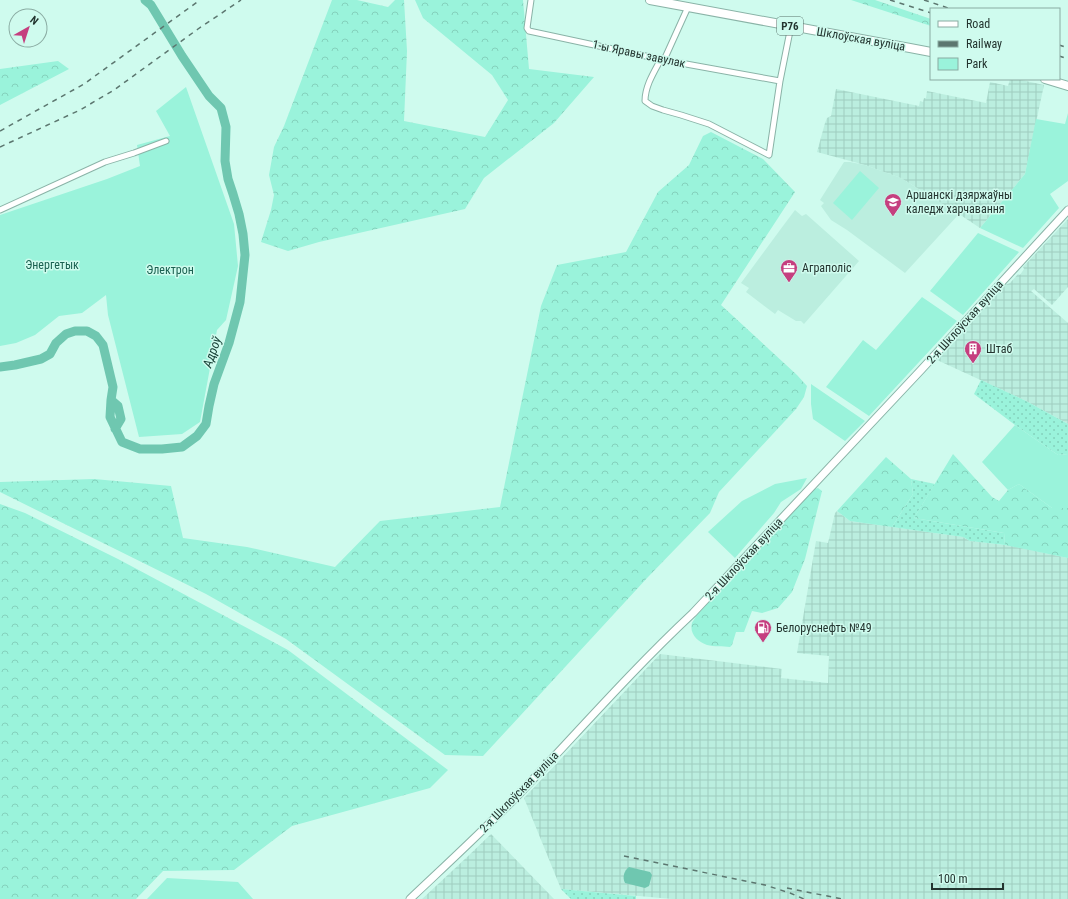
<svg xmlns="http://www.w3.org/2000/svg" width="1068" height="899" font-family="'Roboto Condensed',sans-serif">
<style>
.built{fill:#bbeedf}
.industrial{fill:url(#industrial-grid)}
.grass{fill:url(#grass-dots)}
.forest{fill:url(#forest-crowns)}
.green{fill:#9af3db}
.water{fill:#6fc7b0}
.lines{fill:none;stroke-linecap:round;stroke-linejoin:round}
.river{stroke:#6fc7b0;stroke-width:9}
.street-casing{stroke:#8ab3a7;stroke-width:7}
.secondary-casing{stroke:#8ab3a7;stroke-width:9}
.primary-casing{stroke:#8ab3a7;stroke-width:10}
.street{stroke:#fff;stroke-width:5}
.secondary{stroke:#fff;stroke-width:7}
.primary{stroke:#fff;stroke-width:8}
.rail{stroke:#5c766f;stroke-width:1.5;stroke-dasharray:5 5;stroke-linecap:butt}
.labels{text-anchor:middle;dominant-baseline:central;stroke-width:3;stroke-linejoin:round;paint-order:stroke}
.shield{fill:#cffbee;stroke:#577068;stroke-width:1}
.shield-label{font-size:11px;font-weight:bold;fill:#23342f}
.street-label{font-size:12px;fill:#23342f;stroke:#cffbee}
.poi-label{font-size:12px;fill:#23342f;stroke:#cffbee;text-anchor:start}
.park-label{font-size:12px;fill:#196050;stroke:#cffbee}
.water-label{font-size:13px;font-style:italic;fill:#143d33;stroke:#cffbee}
</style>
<defs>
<pattern id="industrial-grid" width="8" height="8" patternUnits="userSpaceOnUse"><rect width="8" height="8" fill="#bbeedf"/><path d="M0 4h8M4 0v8" fill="none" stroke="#a0cdc0"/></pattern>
<pattern id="grass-dots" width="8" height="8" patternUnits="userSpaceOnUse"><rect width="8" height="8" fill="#9af3db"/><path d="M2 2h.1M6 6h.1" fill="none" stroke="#84d1bc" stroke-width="1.8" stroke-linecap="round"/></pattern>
<pattern id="forest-crowns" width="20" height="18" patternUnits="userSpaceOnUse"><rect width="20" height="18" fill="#9af3db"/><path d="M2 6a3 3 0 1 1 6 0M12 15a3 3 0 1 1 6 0" fill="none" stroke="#84d1bc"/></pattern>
</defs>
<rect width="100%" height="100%" fill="#cffbee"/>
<path class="built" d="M844 162H850L865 165 901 178 959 214 905 273 847 230 831 220 821 206 824 203 820 200Z
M795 210 802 216 806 214 859 261 804 324 801 321H796L778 310 775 314 746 292 749 288 741 283 780 230Z"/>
<path class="industrial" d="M1010 79H1017L1044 85 1025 174 980 228 959 214 901 178 865 165 817 152 825 123 827 118 831 116 836 89 919 106 920 101 923 102 924 98H926L927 91 986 103 990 82 1008 86Z
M1068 219V287L1052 305 1034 289 1031 291 1068 323V424L1026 401 937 360 1002 288 1007 284 1010 283 1018 274 1020 275 1024 269 1023 267Z
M837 511 850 521 963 537 970 541 1012 546 1068 558V899H672L561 889 524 798 660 654 782 669 781 678 828 683 829 656 797 653 816 541 828 543 835 513Z
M491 834 554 899H422L466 858Z"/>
<path class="grass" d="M981 380 1026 401 1068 424V454L1058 455 1015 425 974 394Z
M911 479 935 484 914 518 1004 533 1005 545 970 541 963 537 892 527 913 494Z
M561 889 636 896V899H571Z"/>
<path class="forest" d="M332 0H357L388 7 395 0H404L407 51 404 121 485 137 508 100 492 75 423 18 415 0H523L529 69 594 77 554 123 484 178 465 209 319 242 288 251 261 242 271 210 274 195 269 175 274 147 284 126Z
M851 0H875L931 19V26Z
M58 61 69 69 0 105V69Z
M711 132 763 159 795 192 721 305 797 375 807 386 804 397 796 409 719 492 710 513 648 577 483 756 445 755 286 639 206 594 0 492V482L94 479 171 486 183 538 247 547 335 567 380 521 500 507 541 306 557 265 626 252 658 192 689 165 703 136Z
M953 454 992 497 999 501 1008 490 1019 484 1052 508H1068V558L1005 545 1004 533 914 518Z
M886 457 911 479 913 494 892 527 850 521 837 511Z
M818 488 822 491 805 559 792 592 778 608 762 613 752 611 744 632H736L732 645 730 647C723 646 714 647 707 645 698 642 689 634 692 623 693 621 695 618 697 615L811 492 815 489Z
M0 504 25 513 118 559 288 650 448 770 430 788 292 826 234 870 163 871 136 899H0Z"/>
<path class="green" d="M186 87 234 224 238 266 226 320 217 330 200 422 182 434 139 437 108 315 106 295 82 313 59 316 35 335 16 343 0 346V215L107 179 140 166 137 145 170 136 156 111Z
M1068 113V181L1050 194 1059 208 1023 248 980 228 1025 174 1036 119 1065 124Z
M860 171 879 188 852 220 833 203Z
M978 233 1019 252 963 315 930 291Z
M922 297 957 321 869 416 826 387 863 340 876 350Z
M811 384 865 421 845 441 813 419 811 404Z
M1015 425 1058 455 1068 454V508H1052L1019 484 1008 490 982 462Z
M807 478 801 489 781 502 774 513 735 558 708 532 742 501 775 484Z
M167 878 238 882 253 899H147Z"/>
<path class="water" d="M629 867 650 872 652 875 649 886 645 888 625 883C622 877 624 871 629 867Z"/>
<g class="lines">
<path class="river" d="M0 367 15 365 41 359 50 354 56 343 66 334 75 331H87L96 336 103 345 113 387 111 400 110 417 122 442 140 449H162L182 447 197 436 206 424 209 406 214 384 229 343 240 302 245 255 243 234 239 214 233 194 228 179 225 161 226 127 221 108 209 96 182 56 151 5 145 0
M111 400 118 406 121 419 115 429"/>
<defs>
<path id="street" d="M531 0 527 28 529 31 664 60 780 81
M661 59C654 72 645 86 645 101L652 106 663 110 681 115 709 124 769 155 780 81 791 26
M664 60 688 7
M0 210 105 162 134 153 166 141"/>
<path id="secondary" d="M410 899C447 864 484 830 520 793 577 733 632 670 693 613L921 370 1068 210"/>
<path id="primary" d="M650 0 910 48 931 52
M1045 79 1068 86"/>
</defs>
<use href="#street" class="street-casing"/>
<use href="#secondary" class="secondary-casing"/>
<use href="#primary" class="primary-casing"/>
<use href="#street" class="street"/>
<use href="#secondary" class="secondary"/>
<use href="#primary" class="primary"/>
<path class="rail" d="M890 0 931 13
M924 0 951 9
M1059 45 1068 48
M1059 56 1068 59
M0 131 84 84 200 0
M0 147 80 110 114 90 198 29 241 0
M624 856 765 885 790 893 804 899
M787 888 842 899"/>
</g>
<defs>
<symbol id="university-pin" viewBox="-11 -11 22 30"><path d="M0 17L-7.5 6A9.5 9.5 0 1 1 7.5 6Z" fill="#c53f7f" stroke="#cffbee"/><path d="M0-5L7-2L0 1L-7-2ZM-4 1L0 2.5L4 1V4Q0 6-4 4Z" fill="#fff"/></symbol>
<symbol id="office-pin" viewBox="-11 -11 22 30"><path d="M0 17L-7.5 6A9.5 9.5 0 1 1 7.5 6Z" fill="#c53f7f" stroke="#cffbee"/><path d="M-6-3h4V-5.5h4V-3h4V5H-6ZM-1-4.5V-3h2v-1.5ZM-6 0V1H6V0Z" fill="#fff"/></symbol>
<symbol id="building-pin" viewBox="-11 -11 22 30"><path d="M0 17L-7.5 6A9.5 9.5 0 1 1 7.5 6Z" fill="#c53f7f" stroke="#cffbee"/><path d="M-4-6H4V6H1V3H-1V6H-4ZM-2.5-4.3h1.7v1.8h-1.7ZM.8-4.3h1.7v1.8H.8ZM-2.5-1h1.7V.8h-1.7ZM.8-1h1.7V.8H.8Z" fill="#fff"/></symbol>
<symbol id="fuel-pin" viewBox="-11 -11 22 30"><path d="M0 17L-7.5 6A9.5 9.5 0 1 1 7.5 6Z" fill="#c53f7f" stroke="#cffbee"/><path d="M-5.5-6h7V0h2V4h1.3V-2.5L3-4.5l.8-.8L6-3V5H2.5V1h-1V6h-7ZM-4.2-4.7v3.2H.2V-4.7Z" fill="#fff"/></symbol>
</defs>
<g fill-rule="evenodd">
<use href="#university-pin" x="883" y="192" width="20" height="27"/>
<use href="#office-pin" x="779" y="258" width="20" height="27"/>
<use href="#building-pin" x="963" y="339" width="20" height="27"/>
<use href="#fuel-pin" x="753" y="618" width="20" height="27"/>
</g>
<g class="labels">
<rect class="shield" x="777" y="17" width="26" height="18" rx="3"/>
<g class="shield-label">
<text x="790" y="26">Р76</text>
</g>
<g class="street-label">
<text transform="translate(861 39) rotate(10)">Шклоўская вуліца</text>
<text transform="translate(639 54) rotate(12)">1-ы Яравы завулак</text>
<text transform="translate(965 322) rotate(-48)">2-я Шклоўская вуліца</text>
<text transform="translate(744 559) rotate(-47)">2-я Шклоўская вуліца</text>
<text transform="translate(519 792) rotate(-46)">2-я Шклоўская вуліца</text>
</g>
<g class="poi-label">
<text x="906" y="195">Аршанскі дзяржаўны<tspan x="906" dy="14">каледж харчавання</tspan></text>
<text x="802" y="268">Аграполіс</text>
<text x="986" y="349">Штаб</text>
<text x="776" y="628">Белоруснефть №49</text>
</g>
<g class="park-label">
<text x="52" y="265">Энергетык</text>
<text x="170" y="270">Электрон</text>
</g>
<g class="water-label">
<text transform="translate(212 352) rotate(-71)">Адроў</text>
</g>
</g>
<rect x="930" y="8" width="130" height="72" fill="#cffbee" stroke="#8aaba2"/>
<rect x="938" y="21" width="20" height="6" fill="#ffffff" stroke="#8aaba2"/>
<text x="966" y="28" font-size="12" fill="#23342f">Road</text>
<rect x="938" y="41" width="20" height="6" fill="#5c766f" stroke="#8aaba2"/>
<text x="966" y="48" font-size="12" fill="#23342f">Railway</text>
<rect x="938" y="58" width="20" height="12" fill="#9af3db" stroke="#8aaba2"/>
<text x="966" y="68" font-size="12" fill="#23342f">Park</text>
<g transform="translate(28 28) rotate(39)"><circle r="19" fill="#cffbee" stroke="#8aaba2"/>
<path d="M0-3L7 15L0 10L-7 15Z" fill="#c53f7f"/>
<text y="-6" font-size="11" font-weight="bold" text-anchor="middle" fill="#23342f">N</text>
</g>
<path d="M932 883v6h71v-6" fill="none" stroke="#23342f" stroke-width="2"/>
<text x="938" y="883" font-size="12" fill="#23342f" stroke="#cffbee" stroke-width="3" paint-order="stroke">100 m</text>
</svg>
